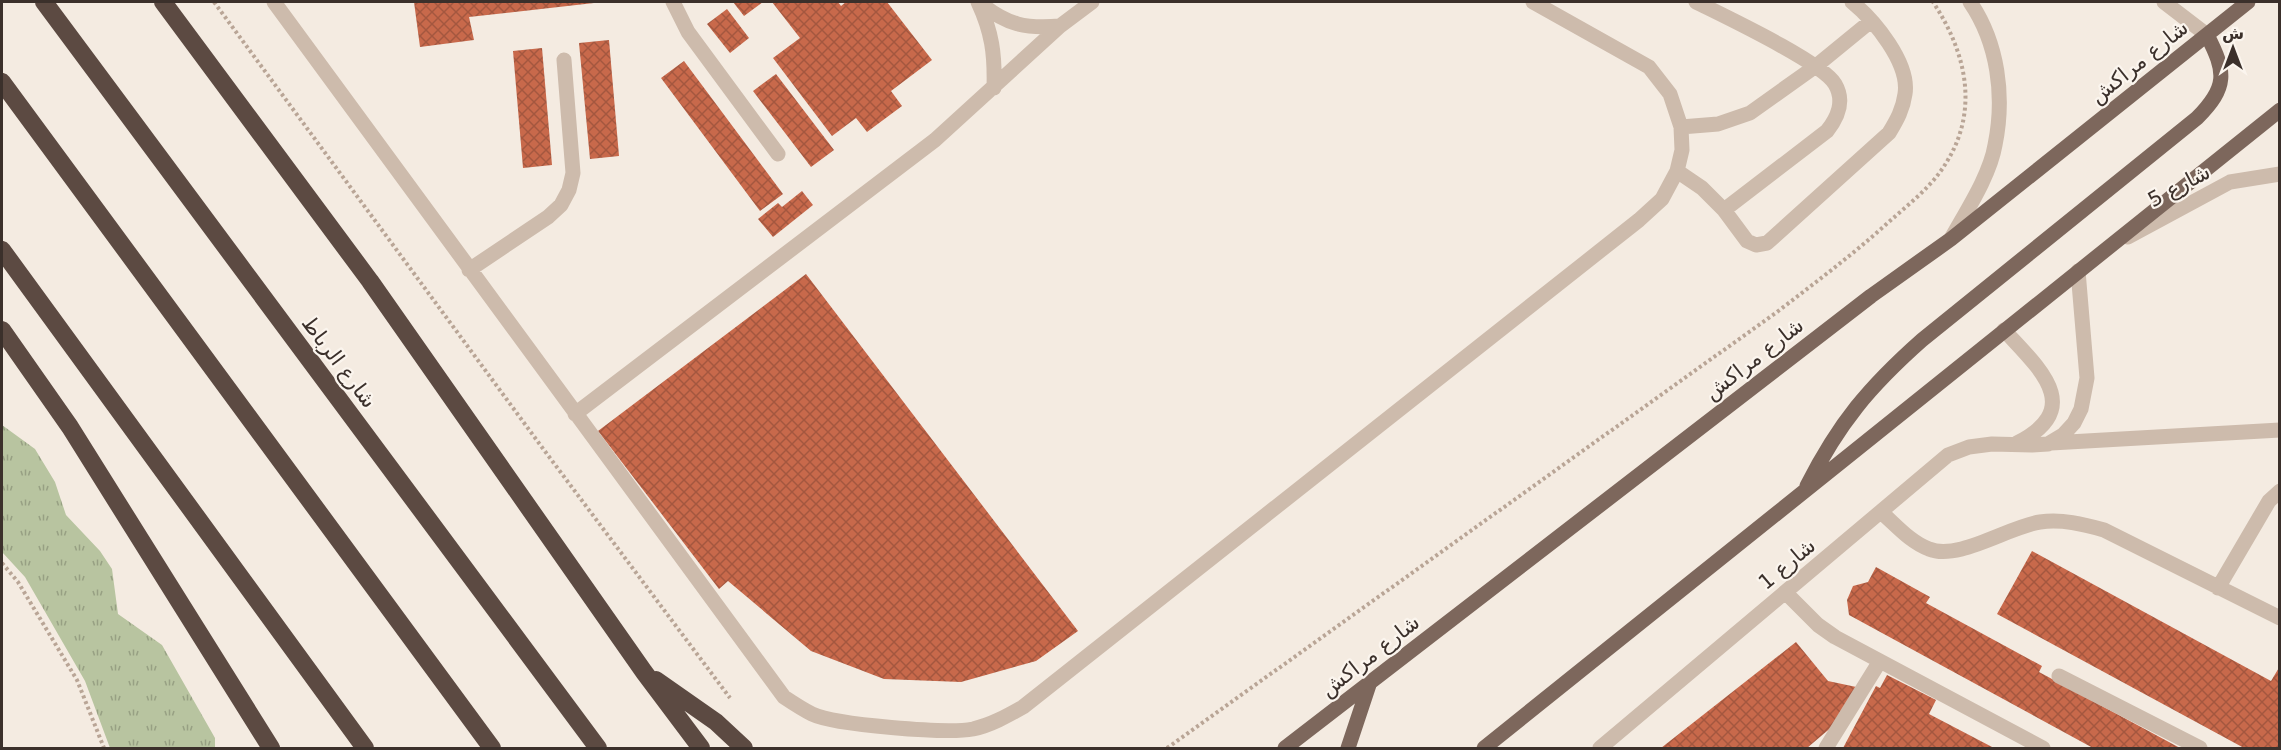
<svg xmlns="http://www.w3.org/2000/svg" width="2281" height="750" font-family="'DejaVu Sans',Vazirmatn,sans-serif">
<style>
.grass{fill:url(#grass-tufts)}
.building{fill:url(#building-cross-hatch)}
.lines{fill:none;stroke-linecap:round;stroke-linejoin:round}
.path{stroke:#b9a596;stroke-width:4;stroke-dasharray:3 3;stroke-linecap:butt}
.minor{stroke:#cdbbac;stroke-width:15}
.major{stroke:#7d675c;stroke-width:15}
.highway{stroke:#5c4a42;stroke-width:18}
.labels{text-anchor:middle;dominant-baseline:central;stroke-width:4.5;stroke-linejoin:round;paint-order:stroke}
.street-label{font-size:21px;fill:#3b302b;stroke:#fbf5ee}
</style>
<defs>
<pattern id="grass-tufts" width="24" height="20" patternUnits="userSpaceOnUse" patternTransform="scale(1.5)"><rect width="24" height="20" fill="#b8c4a0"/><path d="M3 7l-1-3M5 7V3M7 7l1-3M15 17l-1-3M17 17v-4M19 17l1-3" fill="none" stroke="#97a083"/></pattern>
<pattern id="building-cross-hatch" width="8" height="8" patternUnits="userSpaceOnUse" patternTransform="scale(1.5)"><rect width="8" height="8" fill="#c8694b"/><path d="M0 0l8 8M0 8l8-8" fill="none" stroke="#a4573f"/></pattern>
</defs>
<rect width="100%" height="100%" fill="#f4ebe1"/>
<path class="grass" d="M2 425 35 449 55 482 66 515 100 551 112 569 118 614 162 645 215 738V748H110L85 681 25 577 2 552Z"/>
<path class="building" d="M414 2H594V3L469 17 474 40 420 47Z
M733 2H763L744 16Z
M772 2H838L841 6 846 2H887L932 60 891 91 902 106 867 132 856 118 832 136 773 58 800 38Z
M727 9 749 38 730 53 707 24Z
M609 40 619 156 590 159 579 43Z
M542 48 552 165 523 168 513 51Z
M684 61 783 194 760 211 661 78Z
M776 74 834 150 811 167 753 91Z
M802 191 813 205 773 237 758 219 778 203 782 207Z
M806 274 1078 631 1036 661 961 682 884 679 811 651 728 581 719 589 598 431Z
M2032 551 2271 681 2280 666V748H2244L1997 614Z
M1876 567 1930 597 1926 603 2042 666 2039 672 2180 748H2093L1849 615 1847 600 1853 586 1868 582Z
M1796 642 1828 681 1861 688 1840 720 1807 748H1661Z
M1887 675 1936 700 1929 714 1994 748H1843L1876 686 1880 688Z"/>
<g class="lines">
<path class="path" d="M214 2 544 450 730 698
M2 563 18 582 77 680 104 748
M1167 748 1777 312C1816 282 1855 253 1891 220 1908 205 1927 190 1940 172 1981 116 1968 55 1933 2"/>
<path class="minor" d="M274 2 784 697C793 703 802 709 812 714 835 725 947 734 973 729 991 725 1007 716 1023 707L1639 220 1662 199 1677 171 1682 150 1681 127 1670 94 1649 67 1533 2
M673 2 688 32 778 154
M978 2C992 32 995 54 994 88
M1696 2C1724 16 1822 62 1835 84 1845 101 1838 117 1827 131L1724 210
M2164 2 2207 35
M980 3C1007 25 1026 29 1060 26
M1681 127 1718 124 1750 113 1816 66 1871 21
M1677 171 1702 188 1724 210 1747 241 1756 245 1767 243 1889 133C1897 120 1903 109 1905 94 1910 63 1874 20 1852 2
M1952 237C1967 210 1990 175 1995 145 2005 96 1998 43 1970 2
M2128 237 2230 182 2280 174
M469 270 548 217 561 205 569 190 573 173 564 60
M2004 330C2039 368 2086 408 2017 443
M575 414 935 140 1060 26 1092 2
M2051 443 2280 430
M1881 512C1896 525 1910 542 1929 549 1958 561 2008 527 2040 522 2062 519 2083 524 2104 530L2280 618
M2218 588 2269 501 2280 491
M1786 593 1818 625 1835 637 2043 748
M2059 676 2200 748
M1600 748 1948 455 1969 447 1992 444 2032 445 2048 444 2063 435 2074 423 2081 409 2087 378 2078 271
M1826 748 1880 661"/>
<path class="major" d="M1807 486C1839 423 1869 387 1922 340L2197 118C2228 87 2226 72 2207 35
M1285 748 1871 296 1951 239 2248 2
M1348 748 1370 682
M1484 748 2280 110"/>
<path class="highway" d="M44 2 598 748
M163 2 370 281 644 672 701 748
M2 82 492 748
M2 250 365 748
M2 330 70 427 271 748
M656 680 716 722 744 748"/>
</g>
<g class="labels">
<g class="street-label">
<text transform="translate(2139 62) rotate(-39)">شارع مراكش</text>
<text transform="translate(2179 186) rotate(-28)">شارع 5</text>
<text transform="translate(1754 359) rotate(-38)">شارع مراكش</text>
<text transform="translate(339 362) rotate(53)">شارع الرباط</text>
<text transform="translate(1787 564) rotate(-40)">شارع 1</text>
<text transform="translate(1370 656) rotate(-38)">شارع مراكش</text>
</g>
</g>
<rect width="2281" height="750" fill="none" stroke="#3b302b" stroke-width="6"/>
<g transform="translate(2233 48)" stroke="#fbf5ee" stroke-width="4.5" paint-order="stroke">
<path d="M0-4.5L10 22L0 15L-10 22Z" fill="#3b302b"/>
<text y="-9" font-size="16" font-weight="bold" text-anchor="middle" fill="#3b302b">ش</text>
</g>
</svg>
